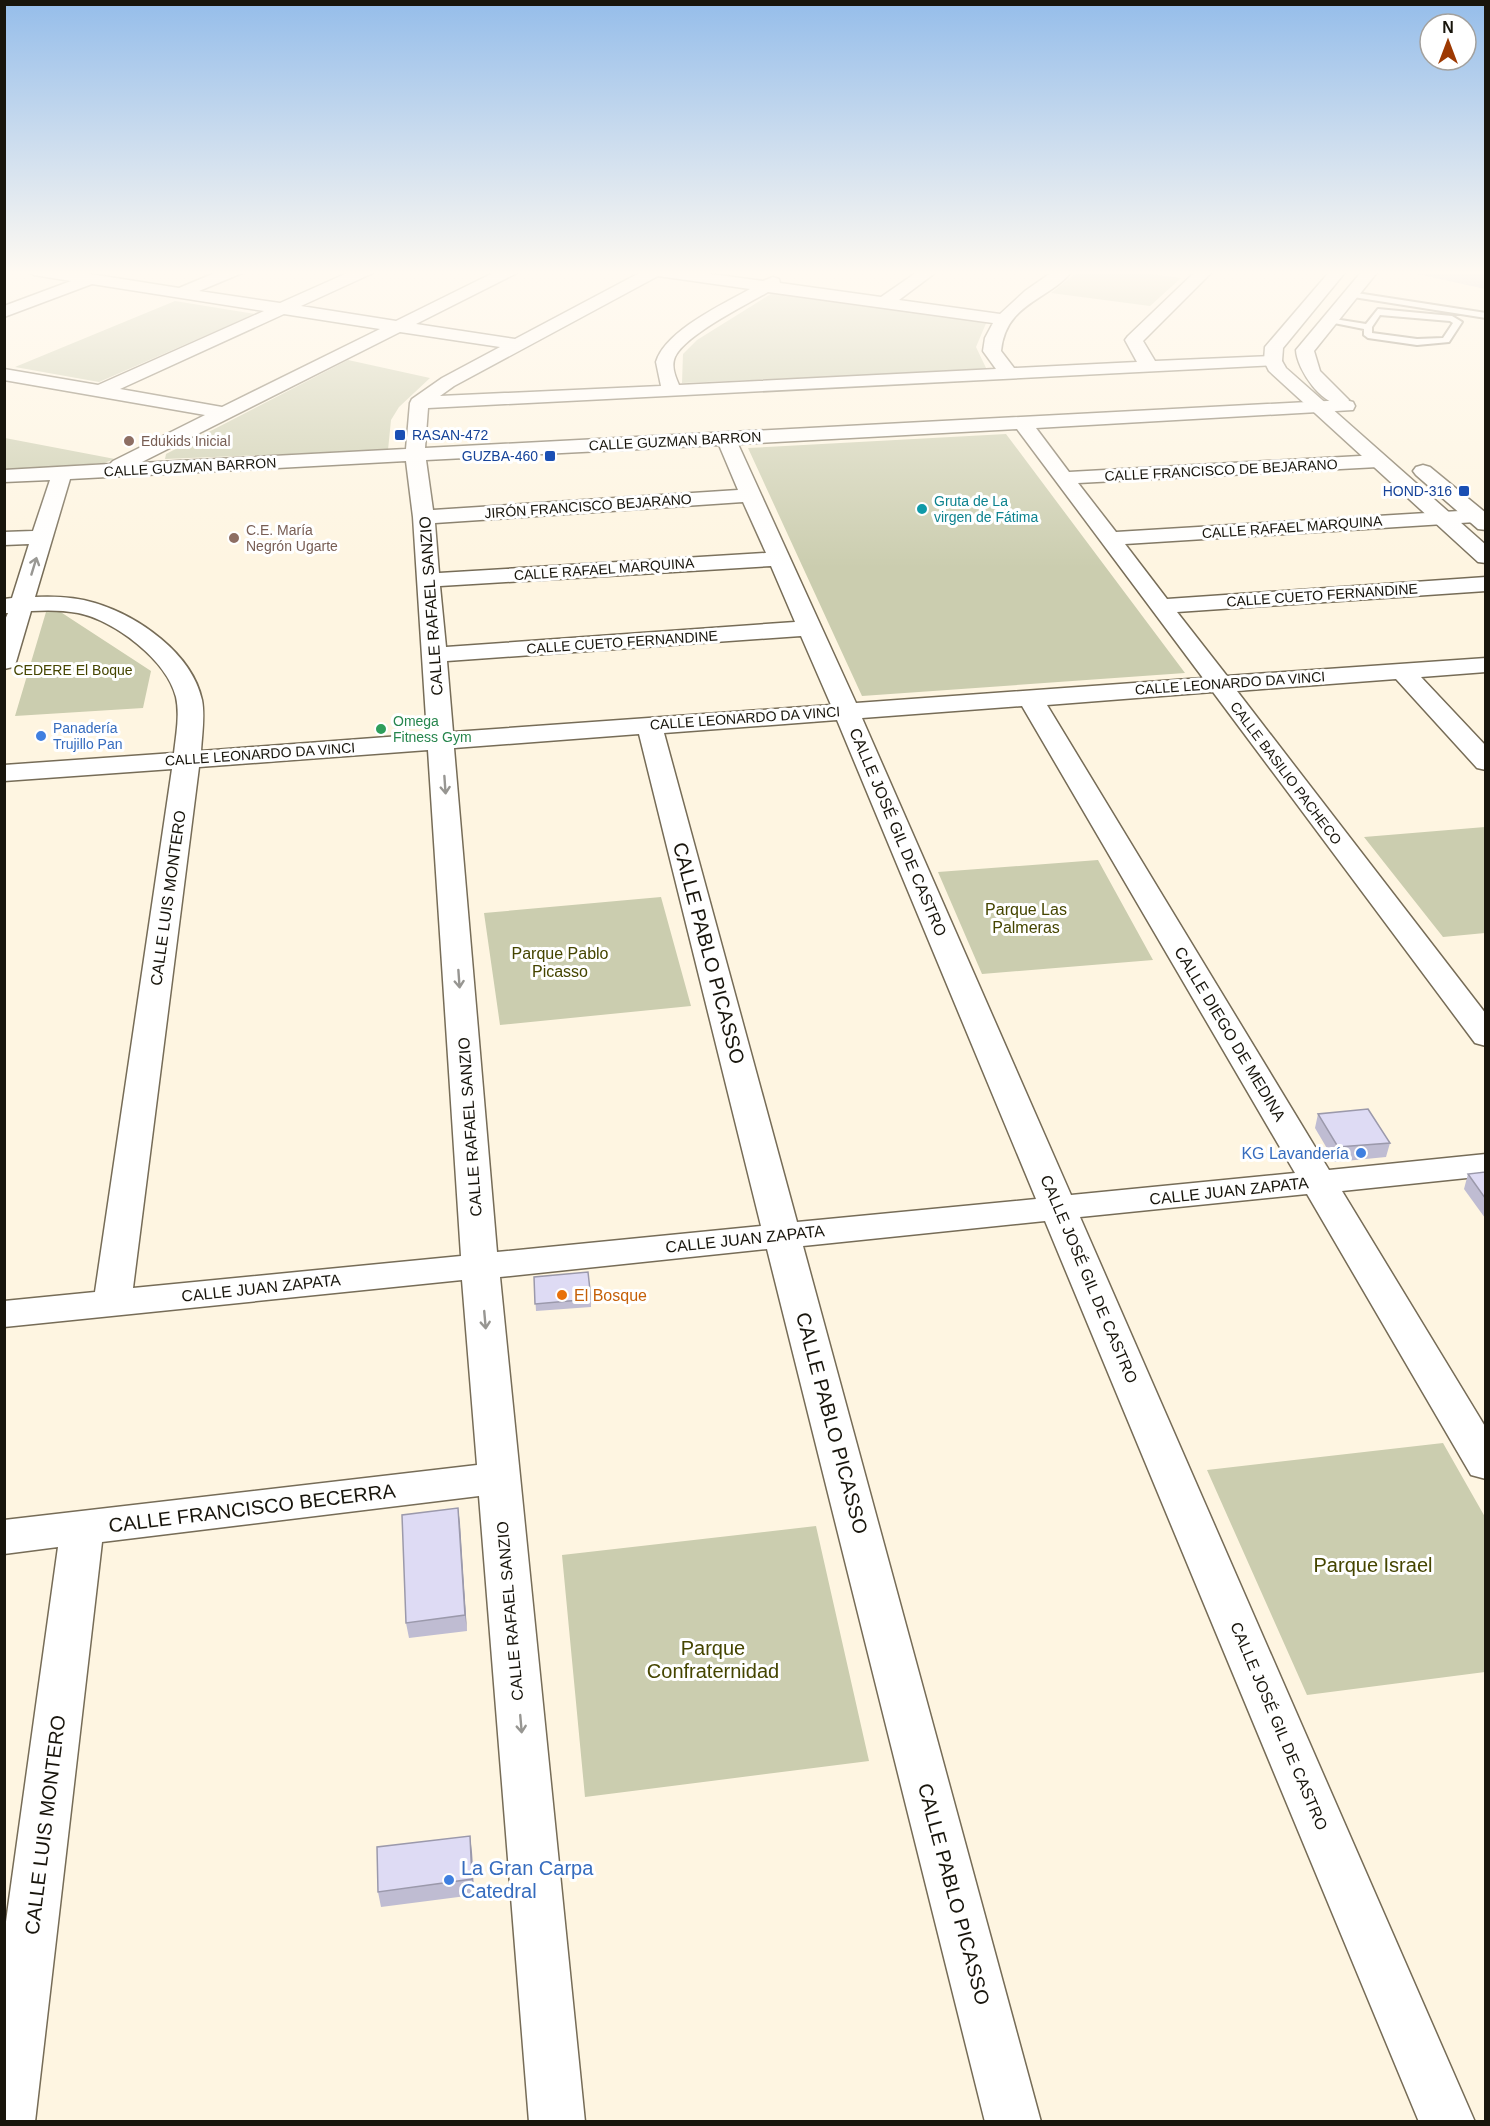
<svg xmlns="http://www.w3.org/2000/svg" width="1490" height="2126" font-family="Helvetica,sans-serif">
<style>
.green{fill:#cbcdaf}
.lines{fill:none;stroke-linecap:round;stroke-linejoin:round}
.lane-casing{stroke:#766c57;stroke-width:4}
.street-casing{stroke:#766c57;stroke-width:3}
.secondary-casing{stroke:#766c57;stroke-width:3}
.lane{fill:#fff;fill-rule:evenodd}
.street{fill:#fff;fill-rule:evenodd}
.secondary{fill:#fff;fill-rule:evenodd}
.wall{fill:#bfbcd2}
.shaded-wall{fill:#9b99ab}
.building{fill:#dedbf4;stroke:#9b99ab;stroke-width:1.5}
.oneway{stroke:#979692}
.transit-dot{fill:#1a4fb4;stroke:#fff;stroke-width:2}
.education-dot{fill:#8d6e63;stroke:#fff;stroke-width:2}
.culture-dot{fill:#0f9aa8;stroke:#fff;stroke-width:2}
.leisure-dot{fill:#2e9e5b;stroke:#fff;stroke-width:2}
.shop-dot{fill:#3f7fe0;stroke:#fff;stroke-width:2}
.food-dot{fill:#e8710a;stroke:#fff;stroke-width:2}
.labels{text-anchor:middle;dominant-baseline:central;stroke-width:6;stroke-linejoin:round;paint-order:stroke}
.far-transit-label{font-size:14px;fill:#164399;stroke:#fff;text-anchor:end}
.far-education-label{font-size:14px;fill:#785e54;stroke:#fff;text-anchor:start}
.far-street-label{font-size:14px;fill:#18150c;stroke:#fff}
.far-culture-label{font-size:14px;fill:#0d838f;stroke:#fff;text-anchor:start}
.far-park-label{font-size:14px;fill:#454500;stroke:#fff}
.far-leisure-label{font-size:14px;fill:#27864d;stroke:#fff;text-anchor:start}
.far-shop-label{font-size:14px;fill:#366cbe;stroke:#fff;text-anchor:start}
.street-label{font-size:16px;fill:#18150c;stroke:#fff}
.park-label{font-size:16px;fill:#454500;stroke:#fff}
.shop-label{font-size:16px;fill:#366cbe;stroke:#fff;text-anchor:end}
.food-label{font-size:16px;fill:#c56008;stroke:#fff;text-anchor:start}
.near-street-label{font-size:20px;fill:#18150c;stroke:#fff}
.near-park-label{font-size:20px;fill:#454500;stroke:#fff}
.near-shop-label{font-size:20px;fill:#366cbe;stroke:#fff;text-anchor:start}
</style>
<rect width="100%" height="100%" fill="#fef5e1"/>
<path class="green" d="M1080 270H1122L1181 278 1150 306 1051 293Z
M774 292 987 321 976 347 987 370 682 383 683 354 697 340Z
M175 301 255 314 99 382 15 367Z
M348 360 430 378 399 407 391 420 388 450 165 459 166 454Z
M1006 434 1185 673 862 696 748 448Z
M5 438 115 459 104 463 5 470Z
M59 611 151 671 143 708 15 716 46 612Z
M1485 827V933L1443 937 1364 837Z
M1098 860 1153 960 982 974 938 872Z
M661 897 691 1006 500 1025 484 913Z
M1443 1443 1485 1517V1672L1307 1695 1207 1470Z
M816 1526 869 1761 585 1797 562 1555Z"/>
<g class="lines">
<defs>
<path id="lane" d="M1350 292 1486 313V318L1347 296V292Z
M1378 309 1452 316 1462 322 1449 342 1417 345 1368 338 1364 335V329L1324 321 1328 318 1366 324ZM1380 315 1450 321 1453 323 1443 338 1417 339 1372 333V327Z"/>
<path id="street" d="M26 270H65L179 288 222 270H244L242 273 199 291 280 303 354 270H375L373 273 301 306 396 321 499 270H519L517 273 416 324 515 339 645 270H682L763 281 773 277 779 279 780 283 881 297 920 270H939L899 300 1000 314 1025 291 1055 270H1073C1049 301 1006 302 1001 351L1014 368 1137 362 1125 340 1128 336 1197 270H1214L1143 341 1155 361 1273 356 1279 357 1282 361 1279 365 428 408 425 448 1346 400 1353 402 1355 406 1353 410 1036 428 1069 472 1378 455 1385 457 1388 461 1385 465 1378 467 1078 483 1116 532 1476 510 1483 512 1486 514 1483 520 1476 522 1125 544 1167 599 1486 577V591L1177 612 1227 676 1486 658V672L1421 677 1486 746V770L1477 768 1396 679 1237 691 1486 1014V1046L1475 1043 1213 692 1047 705 1329 1170 1486 1154V1176L1342 1191 1486 1428V1479L1471 1475 1307 1194 1080 1217 1475 2122H1419L1045 1221 803 1246 1041 2122H985L767 1249 500 1277 585 2122H529L479 1496 102 1542 35 2122H4V1936L58 1547 4 1554V1520L477 1465 462 1280 4 1327V1301L95 1292 172 769 4 781V765L174 753C176 735 180 715 176 697 167 660 114 620 78 613 63 610 46 610 31 611L16 662 13 667 4 669V622L8 613H4V599L12 598 29 544 4 545V532L33 531 50 480 4 482V470L110 464 113 461 205 415 4 380V369L98 385 264 311 92 284 4 317V306L71 281 34 275ZM658 276 750 289C723 304 665 331 656 362L661 386 440 396 454 386ZM768 292 993 323 985 338 983 351 996 369 679 385C675 376 671 366 675 357 685 335 746 305 768 292ZM284 314 380 329 222 407 120 389ZM400 332 500 347 442 378 412 399 410 403 406 449 140 463ZM1017 429 1203 678 856 703 738 444ZM719 445 738 490 433 510 426 460ZM406 461 413 517 427 734 201 751C202 734 205 716 202 700 192 653 138 616 95 603 76 597 56 596 35 597L70 479ZM743 502 766 553 439 573 435 523ZM771 566 795 622 446 647 440 586ZM801 636 831 705 453 732 447 661ZM1022 706 1295 1173 1071 1195 862 718ZM837 720 1036 1199 797 1222 664 733ZM639 734 761 1226 497 1252 454 748ZM428 750 461 1256 133 1288 199 767Z"/>
<path id="secondary" d="M1331 270H1347L1283 348 1282 361 1286 368 1486 545V563L1478 562 1269 371 1264 361 1265 347Z
M1363 270H1379L1314 351 1320 371 1349 400 1347 404C1324 410 1297 370 1296 350Z
M1423 465 1430 467 1486 513V530L1478 529 1416 475 1413 471 1416 467Z"/>
</defs>
<use href="#lane" class="lane-casing"/>
<use href="#street" class="street-casing"/>
<use href="#secondary" class="secondary-casing"/>
<use href="#lane" class="lane"/>
<use href="#street" class="street"/>
<use href="#secondary" class="secondary"/>
</g>
<path class="wall" d="M1414 270H1485V289L1413 273Z
M1318 1114 1390 1143 1386 1157 1335 1162 1315 1128Z
M1485 1172V1218L1464 1189 1468 1174Z
M534 1277 591 1299V1307L536 1311Z
M458 1508 467 1631 409 1638 406 1623Z
M472 1852 474 1895 381 1907 378 1892Z"/>
<path class="shaded-wall" d="M458 1508 460 1523 467 1631 465 1615Z
M470 1836 472 1852 474 1895 472 1879Z"/>
<path class="building" d="M1368 1109 1390 1143 1338 1147 1318 1114Z
M1485 1172V1198L1468 1174Z
M588 1272 591 1299 535 1304 534 1277Z
M458 1508 465 1615 406 1623 402 1515Z
M470 1836 472 1879 378 1892 377 1847Z"/>
<defs><path id="oneway-shaft" d="M-6 0H5M1.5-3L5.5 0L1.5 3" fill="none" stroke-width="1.6" stroke-linecap="round" stroke-linejoin="round" transform="scale(1.5)"/></defs>
<g class="oneway">
<use href="#oneway-shaft" transform="translate(34 566) rotate(-73)"/>
<use href="#oneway-shaft" transform="translate(445 785) rotate(86)"/>
<use href="#oneway-shaft" transform="translate(459 979) rotate(86)"/>
<use href="#oneway-shaft" transform="translate(485 1320) rotate(85)"/>
<use href="#oneway-shaft" transform="translate(521 1724) rotate(85)"/>
</g>
<linearGradient id="sky" x2="0" y2="1"><stop stop-color="#95bdea"/><stop offset="0.48" stop-color="#fffaf2"/><stop offset="1" stop-color="#fffaf2" stop-opacity="0"/></linearGradient>
<rect width="1490" height="568" fill="url(#sky)"/>
<g class="transit-dot">
<rect x="394" y="429" width="12" height="12" rx="3"/>
<rect x="544" y="450" width="12" height="12" rx="3"/>
<rect x="1458" y="485" width="12" height="12" rx="3"/>
</g>
<g class="education-dot">
<circle cx="129" cy="441" r="6"/>
<circle cx="234" cy="538" r="6"/>
</g>
<circle class="culture-dot" cx="922" cy="509" r="6"/>
<circle class="leisure-dot" cx="381" cy="729" r="6"/>
<g class="shop-dot">
<circle cx="41" cy="736" r="6"/>
<circle cx="1361" cy="1153" r="6"/>
<circle cx="449" cy="1880" r="6"/>
</g>
<circle class="food-dot" cx="562" cy="1295" r="6"/>
<g class="labels">
<g class="far-transit-label">
<text x="412" y="435" text-anchor="start">RASAN-472</text>
<text x="538" y="456">GUZBA-460</text>
<text x="1452" y="491">HOND-316</text>
</g>
<g class="far-education-label">
<text x="141" y="441">Edukids Inicial</text>
<text x="246" y="530">C.E. María<tspan x="246" dy="16">Negrón Ugarte</tspan></text>
</g>
<g class="far-street-label">
<text transform="translate(675 441) rotate(-3)">CALLE GUZMAN BARRON</text>
<text transform="translate(190 467) rotate(-3)">CALLE GUZMAN BARRON</text>
<text transform="translate(1221 470) rotate(-3)">CALLE FRANCISCO DE BEJARANO</text>
<text transform="translate(588 506) rotate(-4)">JIRÓN FRANCISCO BEJARANO</text>
<text transform="translate(1292 527) rotate(-4)">CALLE RAFAEL MARQUINA</text>
<text transform="translate(604 569) rotate(-4)">CALLE RAFAEL MARQUINA</text>
<text transform="translate(1322 595) rotate(-4)">CALLE CUETO FERNANDINE</text>
<text transform="translate(622 642) rotate(-4)">CALLE CUETO FERNANDINE</text>
<text transform="translate(1230 683) rotate(-4)">CALLE LEONARDO DA VINCI</text>
<text transform="translate(745 718) rotate(-4)">CALLE LEONARDO DA VINCI</text>
<text transform="translate(260 754) rotate(-4)">CALLE LEONARDO DA VINCI</text>
<text transform="translate(1286 773) rotate(53)">CALLE BASILIO PACHECO</text>
</g>
<g class="far-culture-label">
<text x="934" y="501">Gruta de La<tspan x="934" dy="16">virgen de Fátima</tspan></text>
</g>
<g class="far-park-label">
<text x="73" y="670">CEDERE El Boque</text>
</g>
<g class="far-leisure-label">
<text x="393" y="721">Omega<tspan x="393" dy="16">Fitness Gym</tspan></text>
</g>
<g class="far-shop-label">
<text x="53" y="728">Panadería<tspan x="53" dy="16">Trujillo Pan</tspan></text>
</g>
<g class="street-label">
<text transform="translate(431 606) rotate(-94)">CALLE RAFAEL SANZIO</text>
<text transform="translate(898 832) rotate(67)">CALLE JOSÉ GIL DE CASTRO</text>
<text transform="translate(168 898) rotate(-82)">CALLE LUIS MONTERO</text>
<text transform="translate(1230 1034) rotate(59)">CALLE DIEGO DE MEDINA</text>
<text transform="translate(470 1127) rotate(-94)">CALLE RAFAEL SANZIO</text>
<text transform="translate(1229 1191) rotate(-6)">CALLE JUAN ZAPATA</text>
<text transform="translate(745 1239) rotate(-6)">CALLE JUAN ZAPATA</text>
<text transform="translate(1089 1279) rotate(67)">CALLE JOSÉ GIL DE CASTRO</text>
<text transform="translate(261 1288) rotate(-6)">CALLE JUAN ZAPATA</text>
<text transform="translate(510 1611) rotate(-95)">CALLE RAFAEL SANZIO</text>
<text transform="translate(1279 1726) rotate(67)">CALLE JOSÉ GIL DE CASTRO</text>
</g>
<g class="park-label">
<text x="1026" y="909">Parque Las<tspan x="1026" dy="18">Palmeras</tspan></text>
<text x="560" y="953">Parque Pablo<tspan x="560" dy="18">Picasso</tspan></text>
</g>
<g class="shop-label">
<text x="1349" y="1153">KG Lavandería</text>
</g>
<g class="food-label">
<text x="574" y="1295">El Bosque</text>
</g>
<g class="near-street-label">
<text transform="translate(709 953) rotate(75)">CALLE PABLO PICASSO</text>
<text transform="translate(832 1423) rotate(75)">CALLE PABLO PICASSO</text>
<text transform="translate(252 1508) rotate(-7)">CALLE FRANCISCO BECERRA</text>
<text transform="translate(45 1825) rotate(-83)">CALLE LUIS MONTERO</text>
<text transform="translate(954 1894) rotate(75)">CALLE PABLO PICASSO</text>
</g>
<g class="near-park-label">
<text x="1373" y="1565">Parque Israel</text>
<text x="713" y="1648">Parque<tspan x="713" dy="23">Confraternidad</tspan></text>
</g>
<g class="near-shop-label">
<text x="461" y="1868">La Gran Carpa<tspan x="461" dy="23">Catedral</tspan></text>
</g>
</g>
<rect width="1490" height="2126" fill="none" stroke="#18150c" stroke-width="12"/>
<g transform="translate(1448 42)"><circle r="28" fill="#ffffff" stroke="#a3a19e" stroke-width="1.5"/>
<path d="M0-4.5L10 22L0 15L-10 22Z" fill="#9d3902"/>
<text y="-9" font-size="16" font-weight="bold" text-anchor="middle" fill="#18150c">N</text>
</g>
</svg>
